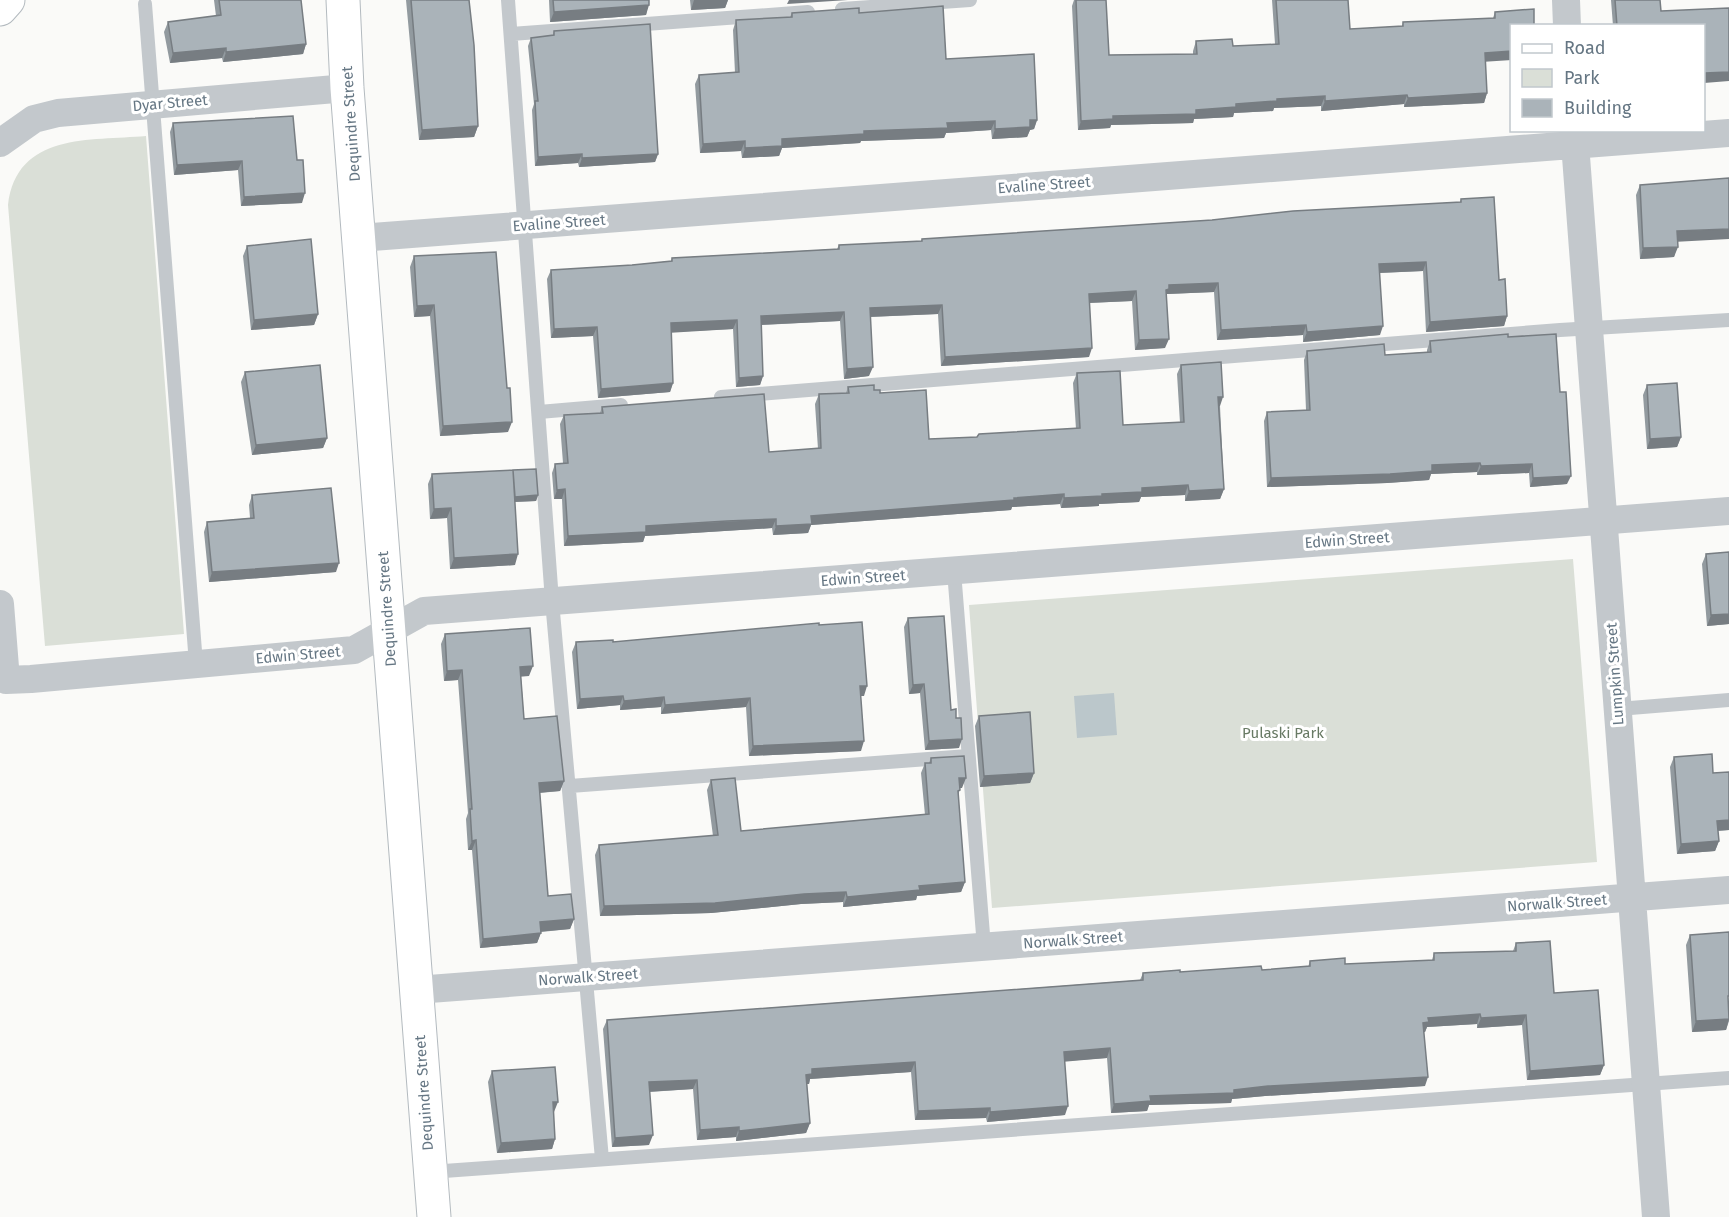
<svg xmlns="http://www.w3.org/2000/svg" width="1729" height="1217" font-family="'Fira Sans',sans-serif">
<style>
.green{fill:#dadfd7}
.water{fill:#bbc7cb}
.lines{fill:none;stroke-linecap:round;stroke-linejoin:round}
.secondary-casing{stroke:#b3babf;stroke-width:35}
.lane{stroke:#c3c8cc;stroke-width:14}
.street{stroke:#c3c8cc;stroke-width:28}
.secondary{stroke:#fff;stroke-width:33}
.wall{fill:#929a9f}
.shaded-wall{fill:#777d82}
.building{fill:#aab3b9;stroke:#777d82;stroke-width:1.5}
.labels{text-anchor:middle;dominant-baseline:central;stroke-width:6;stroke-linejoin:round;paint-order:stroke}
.street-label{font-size:15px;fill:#657683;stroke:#fff}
.park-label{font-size:15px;fill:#687a64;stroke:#fff}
</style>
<rect width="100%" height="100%" fill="#fafaf8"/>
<path class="green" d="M146 136 184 634 45 646 8 205C17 132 90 141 146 136Z
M1573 559 1597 862 992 908 969 605Z"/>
<path class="water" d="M1114 693 1117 735 1077 738 1074 696Z"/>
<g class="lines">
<defs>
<path id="secondary" d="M343 0 347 88 434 1217
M0 9 8 0"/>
</defs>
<use href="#secondary" class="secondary-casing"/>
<path class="lane" d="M508 0 552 601 602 1159
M145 4 196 664
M842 9 970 0
M511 34 808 12
M721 397 1560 330 1729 320
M539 412 621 405
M954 571 984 947
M1618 709 1729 700
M570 786 968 756
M430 1172 1729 1078"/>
<path class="street" d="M1566 0 1567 26
M1574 130 1656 1217
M0 143 34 119 58 113 347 88
M359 238 1729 133
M0 604 6 680 31 679 354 650 424 611 1729 511
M416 990 1729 890"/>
<use href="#secondary" class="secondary"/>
</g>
<path class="wall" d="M214 0H301L306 44 303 54 223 62 222 58 170 63 164 32 168 22 216 16Z
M406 0H469L478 126 474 137 419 140Z
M549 0H649L646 15 550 22Z
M690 0H728L725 8 691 10Z
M1074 0H1106L1109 55 1193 54V51L1196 41 1233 46 1275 44 1272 0H1348L1350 29 1402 26 1403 22 1493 18 1495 12 1534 9 1485 62 1487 93 1484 103 1404 107V104L1321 111V106L1274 108 1273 111 1234 113 1233 117 1194 119 1193 123 1111 125 1110 128 1078 130 1072 6Z
M1611 0H1660L1661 11 1704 26H1613Z
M792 13H859L946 59 1037 120 1034 129 1030 130 1027 137 992 139 991 130 946 133 944 138 861 141 860 143 782 148 779 156 742 158 741 151 700 153 695 84 699 75 735 73 733 30 736 20 790 17Z
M554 31 658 154 655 162 579 167 578 163 535 166 532 110 534 104 528 46 531 38 553 35Z
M173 123 297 160 302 203 241 206 238 170 174 175 170 132Z
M1640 185 1678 241 1674 257 1640 259 1636 195Z
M1461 199 1499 280 1507 316 1504 326 1426 332 1423 271 1380 273V335L1303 342V335L1217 340 1214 292 1167 294 1166 298 1165 348 1135 350 1132 301 1089 303V357L941 366 938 314 870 317 869 376 844 379 840 321 761 325 763 376 760 385 736 387 733 329 671 332 673 383 670 392 598 398 593 336 551 338 547 279 551 270 632 265 671 261 672 258 837 249 839 245 921 241 922 239 1212 220 1460 202Z
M247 246 318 314 314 325 251 330 243 256Z
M414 256 507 388 508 432 440 436 430 316 414 317 410 267Z
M1508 337 1560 392 1567 484 1530 487 1529 473 1477 475V472L1431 474 1429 480 1387 483 1267 487 1264 421 1267 412 1306 410 1304 360 1307 351 1385 355 1427 352V350L1430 341Z
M1181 365 1220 406 1224 489 1220 499 1185 501V495L1141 497 1139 502 1099 504V506L1061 508 1060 504 1012 507 1011 510 811 525 808 533 773 535 772 528 724 531 645 536 643 542 564 546 562 499H554L552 473 555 464 563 463 560 424 564 415 600 413 602 407 769 452 818 449 815 404 819 394 846 393 848 387 874 390 880 393 929 439 977 437 1076 429 1073 383 1077 373 1123 425 1180 423 1177 374Z
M245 372 327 438 323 448 252 455 241 382Z
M1647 385 1681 437 1677 447 1647 449 1643 395Z
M432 474 538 495 536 501 515 502V565L450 569 447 518 430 519 428 484Z
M252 495 336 572 209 582 204 532 207 522 250 518 249 505Z
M1706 554 1729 624 1707 626 1702 564Z
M908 618 951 710 959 748 925 750 920 693 909 694 904 627Z
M819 625 864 696H861V751L749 756 746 707 661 714V707L620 710V705L577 709 572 652 576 642H613Z
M445 634 529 676H521L524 719 564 781 560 791 540 793 548 896 574 919 570 929 541 932 537 943 480 948 472 850H468L466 819 468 813 458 680 444 681 441 644Z
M979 716 1034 773 1030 783 980 787 975 726Z
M1674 757 1713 773 1729 772V830L1718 831 1719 841 1715 851 1677 854 1670 767Z
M931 758 962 788H960L958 796 965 882 961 892 917 896 916 900 843 907V902L801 904 711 913 600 916 595 855 599 845 713 836 707 790 711 780 741 831 925 815 921 773 925 763H929Z
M1690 935 1729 1006V1021L1726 1030 1692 1032 1686 945Z
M1516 943 1554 993 1604 1065 1600 1075 1527 1080 1522 1025 1477 1028V1024L1427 1027 1425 1032H1424L1425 1086 1265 1096 1232 1099 1231 1103 1149 1105 1147 1111 1111 1113 1107 1058 1065 1061V1115L987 1122 986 1118 915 1120 911 1072 850 1076 810 1079 809 1084H807L810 1123 806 1133 736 1141V1137L697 1140 693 1089 649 1092V1145L612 1147 603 1029 607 1020 1140 980 1143 973 1262 970 1308 967 1310 961 1345 964 1432 960 1434 953 1513 951Z
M492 1071 554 1112H553L555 1139 552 1149 497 1153 488 1082Z"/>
<path class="shaded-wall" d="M694 0H728L725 8 691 10Z
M789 0H848L787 4Z
M649 5 646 15 550 22 554 12Z
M306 44 303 54 223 62 226 52Z
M226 48 222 58 170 63 173 53Z
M1512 51V60L1481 62 1485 53Z
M1729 72V81L1704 83V73Z
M1487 93 1484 103 1404 107 1408 98Z
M1407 95 1404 104 1321 111 1325 101Z
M1325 96 1321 106 1274 108 1273 111 1234 113 1233 117 1194 119 1193 123 1111 125 1110 128 1078 130 1081 121 1113 116 1196 110 1277 99Z
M1030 120H1037L1034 129 1030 130 1027 137 992 139 995 129Z
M995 121 991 130 946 133 944 138 861 141 860 143 782 148 779 156 742 158 745 148 782 139 947 123Z
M478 126 474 137 419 140 422 130Z
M745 141 741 151 700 153 703 144Z
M582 154 578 163 535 166 538 157Z
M658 154 655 162 579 167 582 158Z
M242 161 238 170 174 175 177 165Z
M305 193 302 203 241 206 244 197Z
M1729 229V239L1673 242 1677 231Z
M1678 247 1674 257 1640 259 1643 248Z
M1426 262 1423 271 1376 273 1379 264Z
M1218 283 1214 292 1167 294 1166 299V290L1169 285Z
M1136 291 1132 301 1086 303 1089 294Z
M434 305 430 316 414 317 417 306Z
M942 305 938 314 866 317 870 308Z
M844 312 840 321 758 325 761 316Z
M318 314 314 325 251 330 254 320Z
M1507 316 1504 326 1426 332 1430 322Z
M737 320 733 329 667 333 671 323Z
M1306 325 1303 335 1217 340 1221 330Z
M1383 326 1380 335 1303 342 1307 332Z
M597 327 593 336 551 338 554 329Z
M1169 339 1165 348 1135 350 1139 340Z
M1092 348 1089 357 941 366 945 357Z
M873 367 869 376 844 379 847 369Z
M763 376 760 385 736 387 739 378Z
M673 383 670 392 598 398 601 389Z
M1218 397H1223L1220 406 1215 407Z
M512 422 508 432 440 436 443 426Z
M1681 437 1677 447 1647 449 1650 439Z
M327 438 323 448 252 455 256 445Z
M1480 463 1477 472 1431 474 1429 480 1387 483 1267 487 1271 478 1432 465Z
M1532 464 1529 473 1477 475 1481 466Z
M1571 476 1567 484 1530 487 1533 478Z
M1188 485 1185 495 1141 497 1139 502 1099 504V506L1061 508 1064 498 1102 494 1142 488Z
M565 489 562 499H554L557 490Z
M1224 489 1220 499 1185 501 1189 491Z
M1064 494 1060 504 1012 507 1011 510 811 525 808 533 773 535 776 526 811 516 1014 498Z
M538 495 536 501 511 502 513 497Z
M451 508 447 518 430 519 434 509Z
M776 519 772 528 645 536 643 542 564 546 568 536 646 526Z
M518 554 515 565 450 569 454 558Z
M339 563 336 572 209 582 212 572Z
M1729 614V624L1707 626 1711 615Z
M533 666 529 676 517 677 520 667Z
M462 670 458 680 444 681 447 671Z
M924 684 920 693 909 694 913 685Z
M860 686H867L864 696H857Z
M623 696 620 705 577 709 580 699Z
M664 697 661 707 620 710 624 701Z
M750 698 746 707 661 714 665 705Z
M962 739 959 748 925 750 929 741Z
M864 741 861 751 749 756 753 746Z
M1034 773 1030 783 980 787 984 776Z
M959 778H966L962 788H956Z
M564 781 560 791 535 793 539 783Z
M1729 820V830L1713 831 1717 821Z
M476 840 472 850H468L472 841Z
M1719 841 1715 851 1677 854 1681 844Z
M965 882 961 892 917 896 916 900 843 907 847 897 919 886Z
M846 892 843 902 801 904 711 913 600 916 604 906 804 894Z
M574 919 570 929 536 932 540 922Z
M541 933 537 943 480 948 483 939Z
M1480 1014 1477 1024 1427 1027 1425 1032 1420 1033 1423 1023 1428 1018Z
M1526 1015 1522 1025 1477 1028 1481 1018Z
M1729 1019 1726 1030 1692 1032 1696 1021Z
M1110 1048 1107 1058 1061 1062 1064 1052Z
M915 1062 911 1072 810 1079 809 1084H802L806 1075 812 1069Z
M1604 1065 1600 1075 1527 1080 1530 1071Z
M1428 1077 1425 1086 1265 1096 1232 1099 1231 1103 1149 1105 1147 1111 1111 1113 1114 1104 1150 1096 1268 1086Z
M697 1080 693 1089 645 1092 649 1082Z
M553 1102H558L554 1112 549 1113Z
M1068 1106 1065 1115 987 1122 990 1112Z
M990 1108 986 1118 915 1120 918 1111Z
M810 1123 806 1133 736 1141 739 1131Z
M739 1127 736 1137 697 1140 700 1130Z
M653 1135 649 1145 612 1147 615 1138Z
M555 1139 552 1149 497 1153 501 1143Z"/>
<path class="building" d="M219 0H301L306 44 226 52V48L173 53 168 22 221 15Z
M411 0H469L474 45 478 126 422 130Z
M553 0H649V5L554 12Z
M1076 0H1106L1109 55 1197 54 1196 41 1232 39 1233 46 1279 44 1276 0H1348L1350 29 1403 26V22L1495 18V12L1534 9V26H1512V51L1485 53 1487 93 1408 98 1407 95 1325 101V96L1277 99V101L1236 104V107L1196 110V114L1113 116V119L1081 121Z
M1615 0H1660L1661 11 1729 8V72L1704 73V26H1617Z
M943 6 946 59 1034 54 1037 120H1030V127L995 129V121L947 123 948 128 864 131V134L782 139V146L745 148V141L703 144 699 75 739 72 736 20 792 17V13L859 8V13Z
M650 24 658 154 582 158V154L538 157 535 101H538L531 38 554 35V31Z
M293 116 297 160H303L305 193 244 197 242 161 177 165 173 123Z
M1729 178V229L1677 231 1678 247 1643 248 1640 185Z
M1494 197 1499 280 1505 279 1507 316 1430 322 1426 262 1379 264 1383 326 1307 332 1306 325 1221 330 1218 283 1169 285V289L1166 290 1169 339 1139 340 1136 291 1089 294 1092 348 945 357 942 305 870 308 873 367 847 369 844 312 761 316 763 376 739 378 737 320 671 323 673 383 601 389 597 327 554 329 551 270 632 265 672 261V258L839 249V245L922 241V239L1212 220 1293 211 1461 202V199Z
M311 239 318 314 254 320 247 246Z
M496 252 507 388H510L512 422 443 426 434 305 417 306 414 256Z
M1508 334V337L1556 334 1560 392H1566L1571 476 1533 478 1532 464 1481 466 1480 463 1432 465V471L1390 474 1271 478 1267 412 1310 410 1307 351 1384 344 1385 355 1431 352 1430 341Z
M1221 362 1223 397H1218L1224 489 1189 491 1188 485 1142 488V492L1102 494V496L1064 498V494L1014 498V500L811 516 812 524 776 526V519L727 521 646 526V532L568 536 565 489 557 490 555 464 568 463 564 415 603 413 602 407 764 394 769 452 821 448 819 394 849 393 848 387 874 385V390H880V393L926 390 929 439 977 437 979 434 1080 428 1077 373 1120 371 1123 425 1184 422 1181 365Z
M320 365 327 438 256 445 245 372Z
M1677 383 1681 437 1650 439 1647 385Z
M536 469 538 495 515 497 513 470Z
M513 470 518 554 454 558 451 508 434 509 432 474Z
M331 488 339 563 212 572 207 522 254 518 252 495Z
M1729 552V614L1711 615 1706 554Z
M944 616 951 710 956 709V718H961L962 739 929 741 924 684 913 685 908 618Z
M862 622 867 686H860L864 741 753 746 750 698 665 705 664 697 624 701 623 696 580 699 576 642 613 640V642L819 623V625Z
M530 628 533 666 520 667 524 719 557 716 564 781 539 783 548 896 571 894 574 919 540 922 541 933 483 939 476 840 472 841 470 809H472L462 670 447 671 445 634Z
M1030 712 1034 773 984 776 979 716Z
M1712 754 1713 773 1729 772V820L1717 821 1719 841 1681 844 1674 757Z
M964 756 966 778H959L960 790 958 791 965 882 919 886 920 890 847 897 846 892 804 894 715 903 604 906 599 845 718 835 711 780 735 778 741 831 929 814 925 763H931V758Z
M1729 932V996H1728L1729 1019 1696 1021 1690 935Z
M1550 941 1554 993 1598 990 1604 1065 1530 1071 1526 1015 1481 1018 1480 1014 1428 1018 1429 1022 1423 1023 1428 1077 1268 1086 1234 1090V1093L1150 1096 1151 1101 1114 1104 1110 1048 1064 1052 1068 1106 990 1112V1108L918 1111 915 1062 854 1066 812 1069V1074L806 1075 810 1123 739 1131V1127L700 1130 697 1080 649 1082 653 1135 615 1138 607 1020 1143 980V973L1180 970V972L1261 966 1262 970 1310 966V961L1345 958V964L1434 960V953L1516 951V943Z
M555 1067 558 1102H553L555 1139 501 1143 492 1071Z"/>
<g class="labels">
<g class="street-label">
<text transform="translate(170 103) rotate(-5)">Dyar Street</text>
<text transform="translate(351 124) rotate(-94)">Dequindre Street</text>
<text transform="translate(1044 185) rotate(-4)">Evaline Street</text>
<text transform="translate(559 223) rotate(-4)">Evaline Street</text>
<text transform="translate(1347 540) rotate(-4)">Edwin Street</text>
<text transform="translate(863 578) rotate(-4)">Edwin Street</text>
<text transform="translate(387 609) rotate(-94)">Dequindre Street</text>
<text transform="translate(298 655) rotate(-5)">Edwin Street</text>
<text transform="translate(1615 674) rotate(-94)">Lumpkin Street</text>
<text transform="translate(1557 903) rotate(-4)">Norwalk Street</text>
<text transform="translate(1073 940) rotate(-4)">Norwalk Street</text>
<text transform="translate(588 977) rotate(-4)">Norwalk Street</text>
<text transform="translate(424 1093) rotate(-94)">Dequindre Street</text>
</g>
<g class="park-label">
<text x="1283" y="733">Pulaski Park</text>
</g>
</g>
<rect x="1510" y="24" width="195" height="108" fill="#ffffff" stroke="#c1c8cd" stroke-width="1.5"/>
<rect x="1522" y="44" width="30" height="9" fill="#ffffff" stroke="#c1c8cd" stroke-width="1.5"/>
<text x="1564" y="54" font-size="18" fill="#657683">Road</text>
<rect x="1522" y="69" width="30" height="18" fill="#dadfd7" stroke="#c1c8cd" stroke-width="1.5"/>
<text x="1564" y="84" font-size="18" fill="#657683">Park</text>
<rect x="1522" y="99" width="30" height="18" fill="#aab3b9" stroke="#c1c8cd" stroke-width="1.5"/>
<text x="1564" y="114" font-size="18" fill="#657683">Building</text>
</svg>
